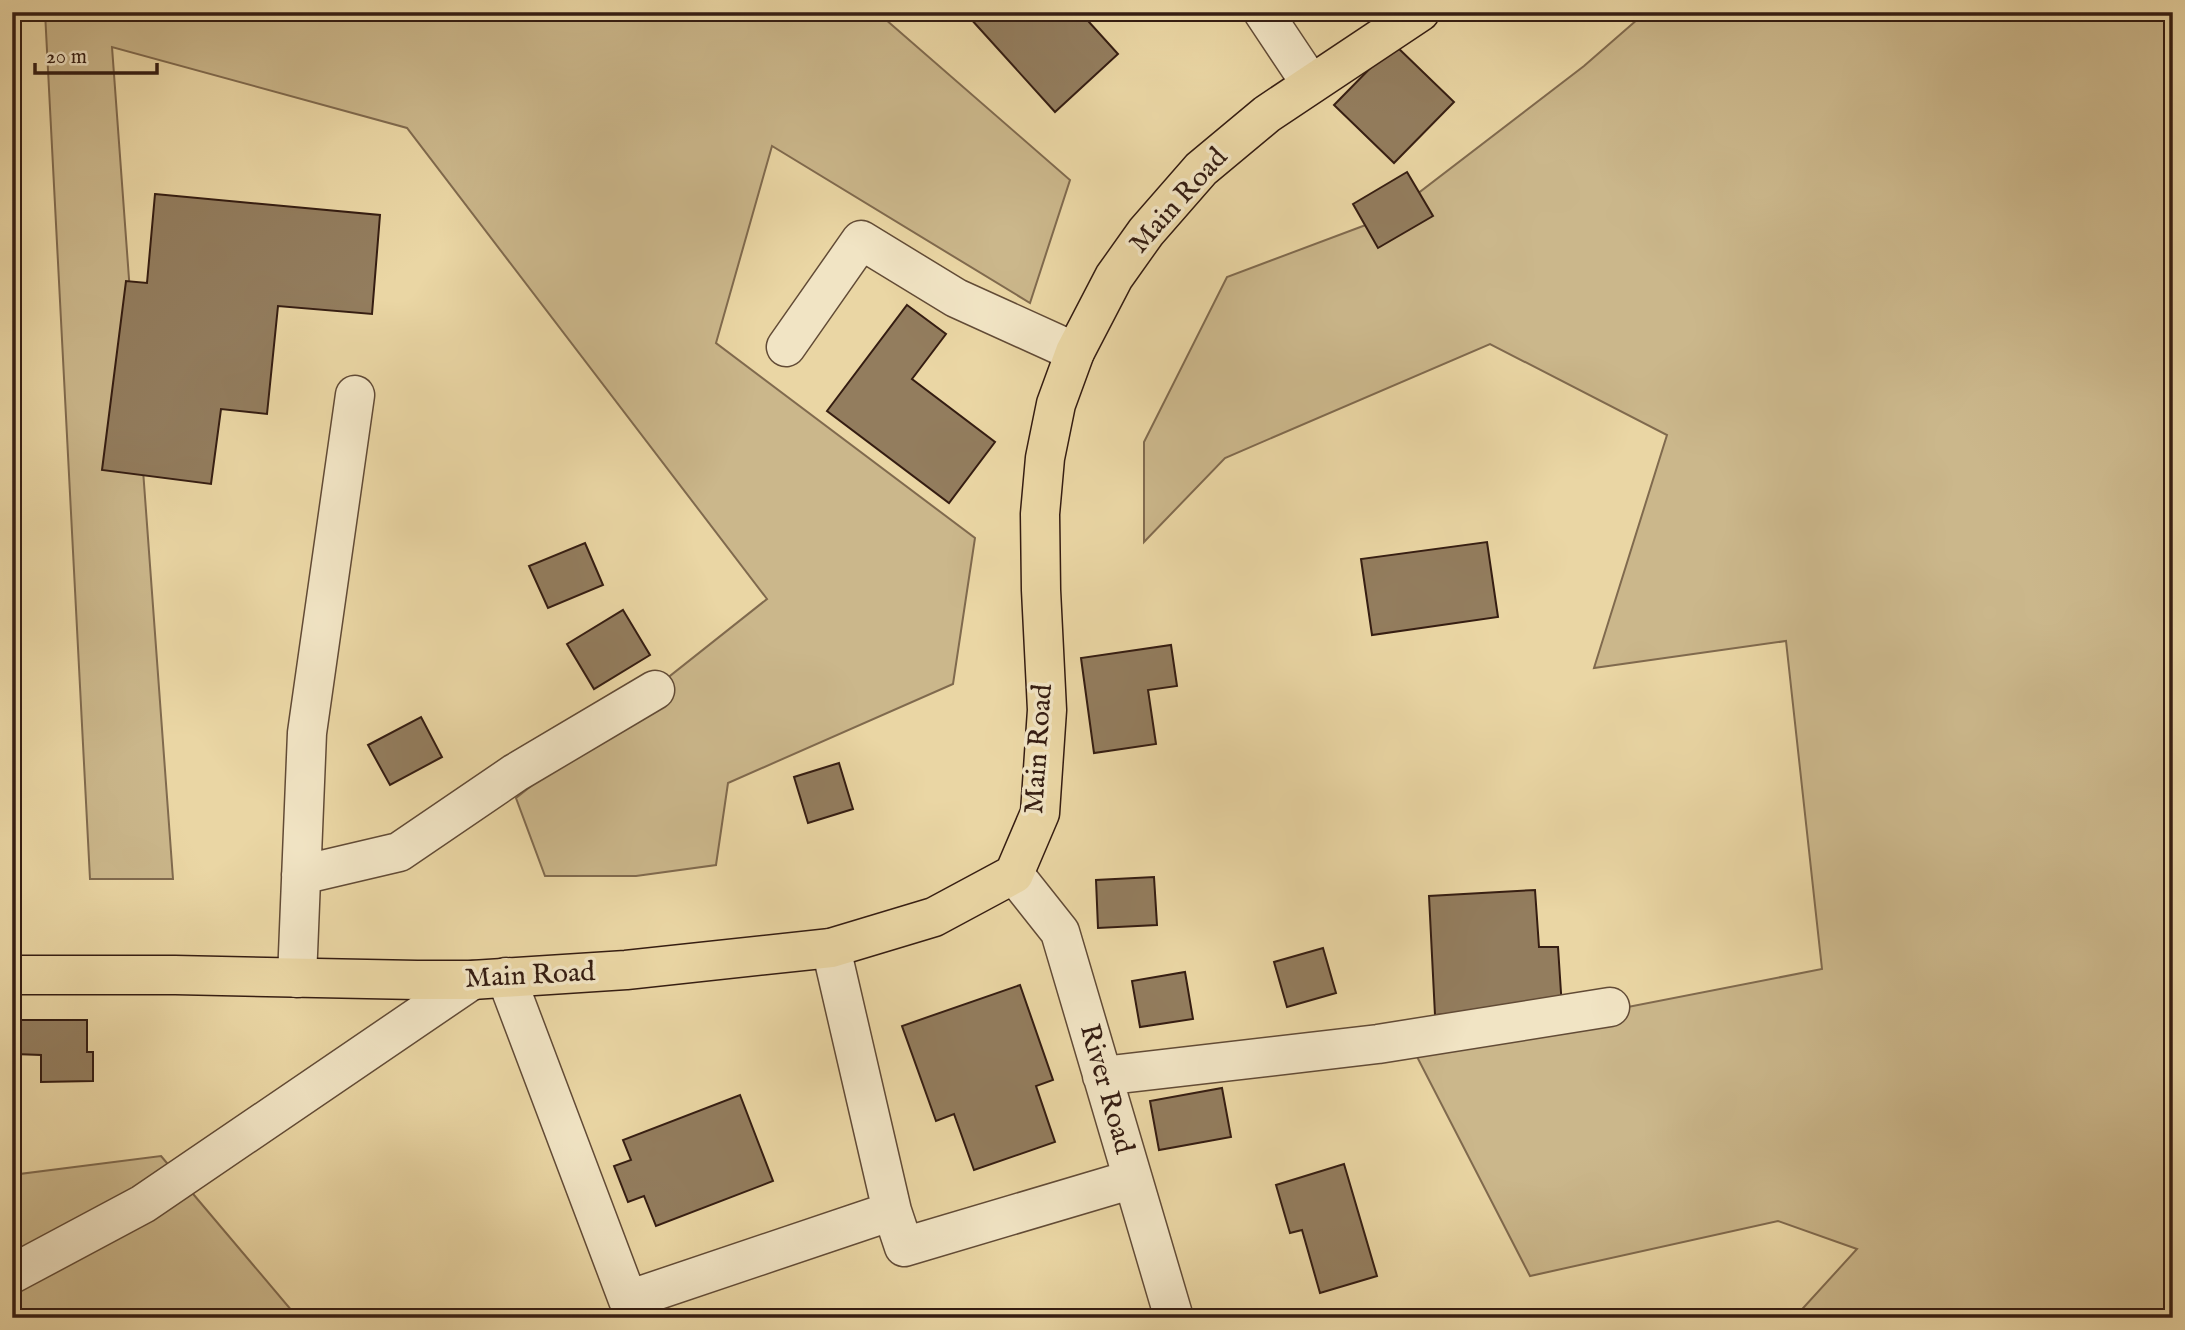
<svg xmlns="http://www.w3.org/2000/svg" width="2185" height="1330" font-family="'IM FELL English',serif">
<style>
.green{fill:#cbb78b;stroke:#806a4e;stroke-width:2}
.building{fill:#937d5e;stroke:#351d12;stroke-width:2}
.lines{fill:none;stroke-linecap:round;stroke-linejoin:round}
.minor-casing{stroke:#624b36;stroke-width:41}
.major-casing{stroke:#351d12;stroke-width:41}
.minor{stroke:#f1e4c4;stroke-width:38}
.major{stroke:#ead6a4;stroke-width:38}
.labels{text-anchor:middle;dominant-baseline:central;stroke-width:7;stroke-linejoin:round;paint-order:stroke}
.street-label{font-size:28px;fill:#351d12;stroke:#f1e4c4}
</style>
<rect width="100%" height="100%" fill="#ead6a4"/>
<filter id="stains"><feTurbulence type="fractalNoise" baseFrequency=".00286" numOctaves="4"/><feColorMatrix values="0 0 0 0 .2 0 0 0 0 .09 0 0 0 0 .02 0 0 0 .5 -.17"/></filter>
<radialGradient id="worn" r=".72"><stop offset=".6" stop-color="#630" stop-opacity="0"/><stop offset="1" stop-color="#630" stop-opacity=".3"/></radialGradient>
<path class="green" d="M45 12H877L1070 180 1030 303 772 146 716 343 975 538 953 684 728 783 716 865 636 876H545L516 798 767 599 407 128 112 47 173 879H90Z
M1646 12H2173V1318H1794L1857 1249 1778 1221 1530 1276 1413 1049 1822 969 1786 641 1594 668 1667 435 1490 344 1225 458 1144 542V442L1227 277 1387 217 1584 66Z
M161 1156 298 1318H12V1175Z"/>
<path class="building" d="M977 12H1080L1118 54 1055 112 970 18Z
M1394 44 1454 102 1394 163 1334 105Z
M1407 172 1433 216 1378 248 1353 204Z
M155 194 380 215 372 314 278 306 267 414 221 409 211 484 102 470 126 281 147 283Z
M907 305 946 334 912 379 995 442 949 503 827 411Z
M1487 542 1498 617 1372 635 1361 559Z
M585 543 603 585 548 608 529 566Z
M623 610 650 655 594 689 567 644Z
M1171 645 1177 686 1148 690 1156 744 1094 753 1081 658Z
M421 717 442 757 390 785 368 745Z
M839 763 853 809 808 823 794 777Z
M1154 877 1157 925 1098 928 1096 880Z
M1535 890 1539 947H1558L1562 1008 1435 1015 1429 896Z
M1323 948 1336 993 1287 1007 1274 962Z
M1185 972 1193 1019 1140 1027 1132 981Z
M1020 985 1053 1080 1036 1086 1055 1142 974 1170 954 1114 936 1121 902 1026Z
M15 1020H87V1052H93V1081L41 1082V1055L15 1054Z
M1222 1088 1231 1137 1159 1150 1150 1101Z
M740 1095 773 1181 656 1226 644 1196 628 1202 614 1166 631 1160 623 1140Z
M1344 1164 1377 1276 1320 1293 1302 1230 1290 1233 1276 1185Z"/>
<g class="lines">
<defs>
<path id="minor" d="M1263 12 1311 84
M786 347 861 240 956 298 1075 352
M1014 874 1060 932 1174 1318
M301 875 399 852 515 773 655 690
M506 977 628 1300 892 1211 831 948
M297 978 307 733 355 395
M1102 1076 1378 1044 1610 1007
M892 1211 904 1247 1133 1179
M12 1274 143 1204 472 980"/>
<path id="major" d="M12 975H175L417 980H472L626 970 831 948 934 917 1014 874 1040 813 1047 710 1041 590 1040 514 1045 458 1056 404 1075 352 1114 277 1146 232 1201 169 1267 114 1420 12"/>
</defs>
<use href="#minor" class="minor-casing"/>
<use href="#major" class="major-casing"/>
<use href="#minor" class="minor"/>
<use href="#major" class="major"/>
</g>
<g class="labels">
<g class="street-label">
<text transform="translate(1179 201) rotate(-48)">Main Road</text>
<text transform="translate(1039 749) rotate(-86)">Main Road</text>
<text transform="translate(530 976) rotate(-3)">Main Road</text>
<text transform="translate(1106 1089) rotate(74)">River Road</text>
</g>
</g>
<rect width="2185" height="1330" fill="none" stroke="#ead6a4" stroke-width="42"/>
<rect x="14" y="14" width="2157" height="1302" fill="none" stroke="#351d12" stroke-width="3.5"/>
<rect x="21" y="21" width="2143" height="1288" fill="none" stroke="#351d12" stroke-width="2"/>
<path d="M35 63v10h122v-10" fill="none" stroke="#351d12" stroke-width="3.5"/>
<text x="46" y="63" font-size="21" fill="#351d12" stroke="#f1e4c4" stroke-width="5" paint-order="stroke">20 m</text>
<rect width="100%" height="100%" filter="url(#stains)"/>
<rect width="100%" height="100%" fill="url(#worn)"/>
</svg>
